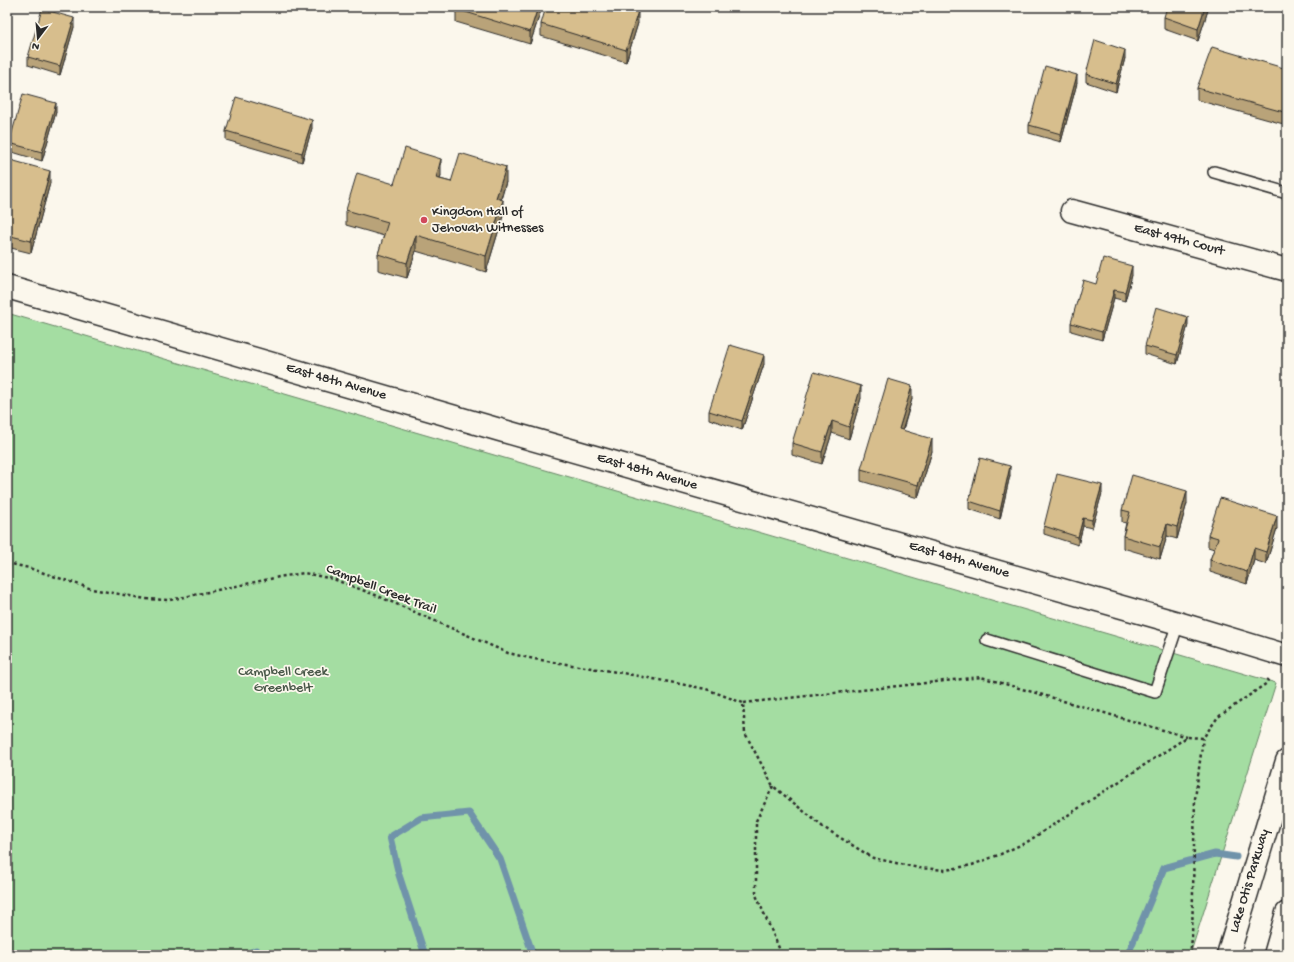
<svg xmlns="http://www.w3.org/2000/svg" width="1294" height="962" font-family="'Gochi Hand',sans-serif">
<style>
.green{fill:#a4dda2;stroke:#688466}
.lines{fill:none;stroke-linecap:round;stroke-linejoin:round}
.stream{stroke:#7093aa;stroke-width:7}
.lane-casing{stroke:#2b2b2b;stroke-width:14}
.street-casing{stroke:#2b2b2b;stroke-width:25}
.secondary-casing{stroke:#2b2b2b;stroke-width:25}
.path{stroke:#2b2b2b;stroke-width:2.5;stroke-dasharray:3 3;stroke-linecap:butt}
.lane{stroke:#fbf7ec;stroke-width:11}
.street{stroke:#fbf7ec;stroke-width:22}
.secondary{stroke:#fbf7ec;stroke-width:22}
.wall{fill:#b9a379;stroke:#2b2b2b}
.shaded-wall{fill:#968563;stroke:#2b2b2b}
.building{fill:#d7be8d;stroke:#2b2b2b}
.poi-dot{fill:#d1495b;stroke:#fbf7ec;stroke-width:1.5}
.labels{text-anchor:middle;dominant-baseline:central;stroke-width:3.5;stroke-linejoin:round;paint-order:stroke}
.poi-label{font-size:14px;fill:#2b2b2b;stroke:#fbf7ec;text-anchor:start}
.street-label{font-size:14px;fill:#2b2b2b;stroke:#fbf7ec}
.park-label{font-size:14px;fill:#495849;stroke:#fbf7ec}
</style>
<rect width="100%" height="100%" fill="#fbf7ec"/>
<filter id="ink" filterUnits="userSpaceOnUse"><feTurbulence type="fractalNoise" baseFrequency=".025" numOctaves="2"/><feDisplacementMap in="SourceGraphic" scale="8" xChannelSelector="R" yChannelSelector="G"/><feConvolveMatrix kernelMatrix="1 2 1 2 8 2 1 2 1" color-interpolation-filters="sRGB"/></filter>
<g filter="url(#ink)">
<path class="green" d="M7 313 1276 683 1190 955H7Z"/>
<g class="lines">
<path class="stream" d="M246 955 256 950 260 955
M425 955 399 875 390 837 421 818 469 813 500 859 533 955
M912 955 950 953 961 955
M1121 955 1128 954 1164 868 1215 854 1236 857"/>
<defs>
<path id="lane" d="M1214 172 1287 193
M987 640 1155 692 1178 623"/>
<path id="street" d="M1072 211 1287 270
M7 287 500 430 1178 623 1287 656"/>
<path id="secondary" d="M1228 955 1287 761
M1275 955 1287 913"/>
</defs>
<use href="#lane" class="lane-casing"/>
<use href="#street" class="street-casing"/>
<use href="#secondary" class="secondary-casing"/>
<path class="path" d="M7 563 29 568 92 589 146 599 170 600 279 577 304 573 333 579 378 596 508 653 534 659 617 672 706 689 743 703
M1284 631 1287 625
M1187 737 981 677 743 703 745 733 773 786 823 827 873 858 919 868 946 870 972 865 1001 854 1027 842 1187 737 1203 738 1218 717 1267 683 1269 676
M773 786 756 821V895L782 955
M1190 955 1192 938 1195 799 1203 738"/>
<use href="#lane" class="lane"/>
<use href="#street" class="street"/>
<use href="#secondary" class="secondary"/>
</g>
<path class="wall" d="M457 7H542L530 44 456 22V9Z
M686 7H693L692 9Z
M1209 7 1198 41 1164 29V17Z
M638 23 626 62 541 36V24Z
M74 27 60 75 28 65V57Z
M1125 58 1116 92 1086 82V74Z
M1287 69V125L1197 100V88Z
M1077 83 1061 142 1029 133V125Z
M56 112 42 161 9 151V143Z
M312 128 302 162 226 140V131Z
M7 159 50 183 31 253 7 247V210L8 207H7Z
M441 175 440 179 451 182H506L501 200 503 216 486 272 416 251 407 278 378 270V254L384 236 346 225V210L394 184Z
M1132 275 1125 301 1114 298 1102 340 1071 331V323L1096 284Z
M1188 325 1177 364 1145 354V346Z
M764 364 742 430 709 419V411Z
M861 398 849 439 832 433 822 464 792 455V443Z
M912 399 903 430 932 451 918 498 861 481V469Z
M1010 475 1000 519 969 509V501Z
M1102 493 1092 528 1083 526 1078 545 1044 534V526Z
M1187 503 1177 539 1167 536 1160 559 1123 548V536L1126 523 1122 522V510Z
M1277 528 1266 564 1254 560 1247 584 1210 572V560L1214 549 1208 547V535Z"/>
<path class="shaded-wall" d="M538 7H542L530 44V32Z
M1205 7H1209L1198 41V29Z
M638 11V23L626 62V50Z
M74 18V27L60 75V66Z
M1125 50V58L1116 92V84Z
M1077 75V83L1061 142V134Z
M56 103V112L42 161V152Z
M312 120V128L302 162V153Z
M441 159V175L436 193V178Z
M506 167V182L496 214V198Z
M50 171V183L31 253V241Z
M503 200V216L486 272V256Z
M416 235V251L407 278V263Z
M1132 266V275L1125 301V292Z
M1114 290V298L1102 340V332Z
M1188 317V325L1177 364V355Z
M764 355V364L742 430V421Z
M861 386V398L849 439V427Z
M912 386V399L899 441V429Z
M832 421V433L822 464V452Z
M932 439V451L918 498V485Z
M1010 466V475L1000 519V511Z
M1102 485V493L1092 528V520Z
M1187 491V503L1177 539V527Z
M1277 516V528L1266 564V552Z
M1083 518V526L1078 545V537Z
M1167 524V536L1160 559V547Z
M1254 548V560L1247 584V572Z"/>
<path class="building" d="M457 7H538L530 32 456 9Z
M546 7H626L638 11 626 50 541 24Z
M1167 7H1205L1198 29 1164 17Z
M42 9 74 18 60 66 28 57Z
M1095 40 1125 50 1116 84 1086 74Z
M1212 47 1287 69V113L1197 88Z
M1045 66 1077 75 1061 134 1029 125Z
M23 94 56 103 42 152 9 143Z
M236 97 312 120 302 153 226 131Z
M405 148 441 159 436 178 451 182 460 153 506 167 496 198 503 200 486 256 416 235 407 263 378 254 388 222 346 210 357 173 394 184Z
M7 159 50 171 31 241 7 235V210L11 196 7 195Z
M1103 258 1132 266 1125 292 1114 290 1102 332 1071 323 1083 280 1096 284Z
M1156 307 1188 317 1177 355 1145 346Z
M730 345 764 355 742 421 709 411Z
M814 372 861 386 849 427 832 421 822 452 792 443Z
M888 379 912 386 899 429 932 439 918 485 861 469Z
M980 458 1010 466 1000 511 969 501Z
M1057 474 1102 485 1092 520 1083 518 1078 537 1044 526Z
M1132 475 1187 491 1177 527 1167 524 1160 547 1123 536 1130 512 1122 510Z
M1220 498 1277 516 1266 552 1254 548 1247 572 1210 560 1218 538 1208 535Z"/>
</g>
<circle class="poi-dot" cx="424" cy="220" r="4"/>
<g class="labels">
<g class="poi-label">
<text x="432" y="212">Kingdom Hall of<tspan x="432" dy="16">Jehovah Witnesses</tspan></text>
</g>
<g class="street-label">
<text transform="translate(1179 240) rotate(15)">East 49th Court</text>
<text transform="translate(336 382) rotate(16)">East 48th Avenue</text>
<text transform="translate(647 472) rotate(16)">East 48th Avenue</text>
<text transform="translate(959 560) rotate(16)">East 48th Avenue</text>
<text transform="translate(381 590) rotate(21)">Campbell Creek Trail</text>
<text transform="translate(1250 881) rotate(-73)">Lake Otis Parkway</text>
</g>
<g class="park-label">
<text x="283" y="672">Campbell Creek<tspan x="283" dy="16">Greenbelt</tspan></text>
</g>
</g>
<rect width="1294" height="962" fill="none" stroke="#fbf7ec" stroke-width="24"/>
<rect x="12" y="12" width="1270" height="938" fill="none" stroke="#2b2b2b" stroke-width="1.5" filter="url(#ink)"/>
<g transform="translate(38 38) rotate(196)" stroke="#fbf7ec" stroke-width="3" paint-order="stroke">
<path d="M0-3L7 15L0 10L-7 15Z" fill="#2b2b2b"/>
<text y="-6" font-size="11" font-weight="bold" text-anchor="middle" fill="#2b2b2b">N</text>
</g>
</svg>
